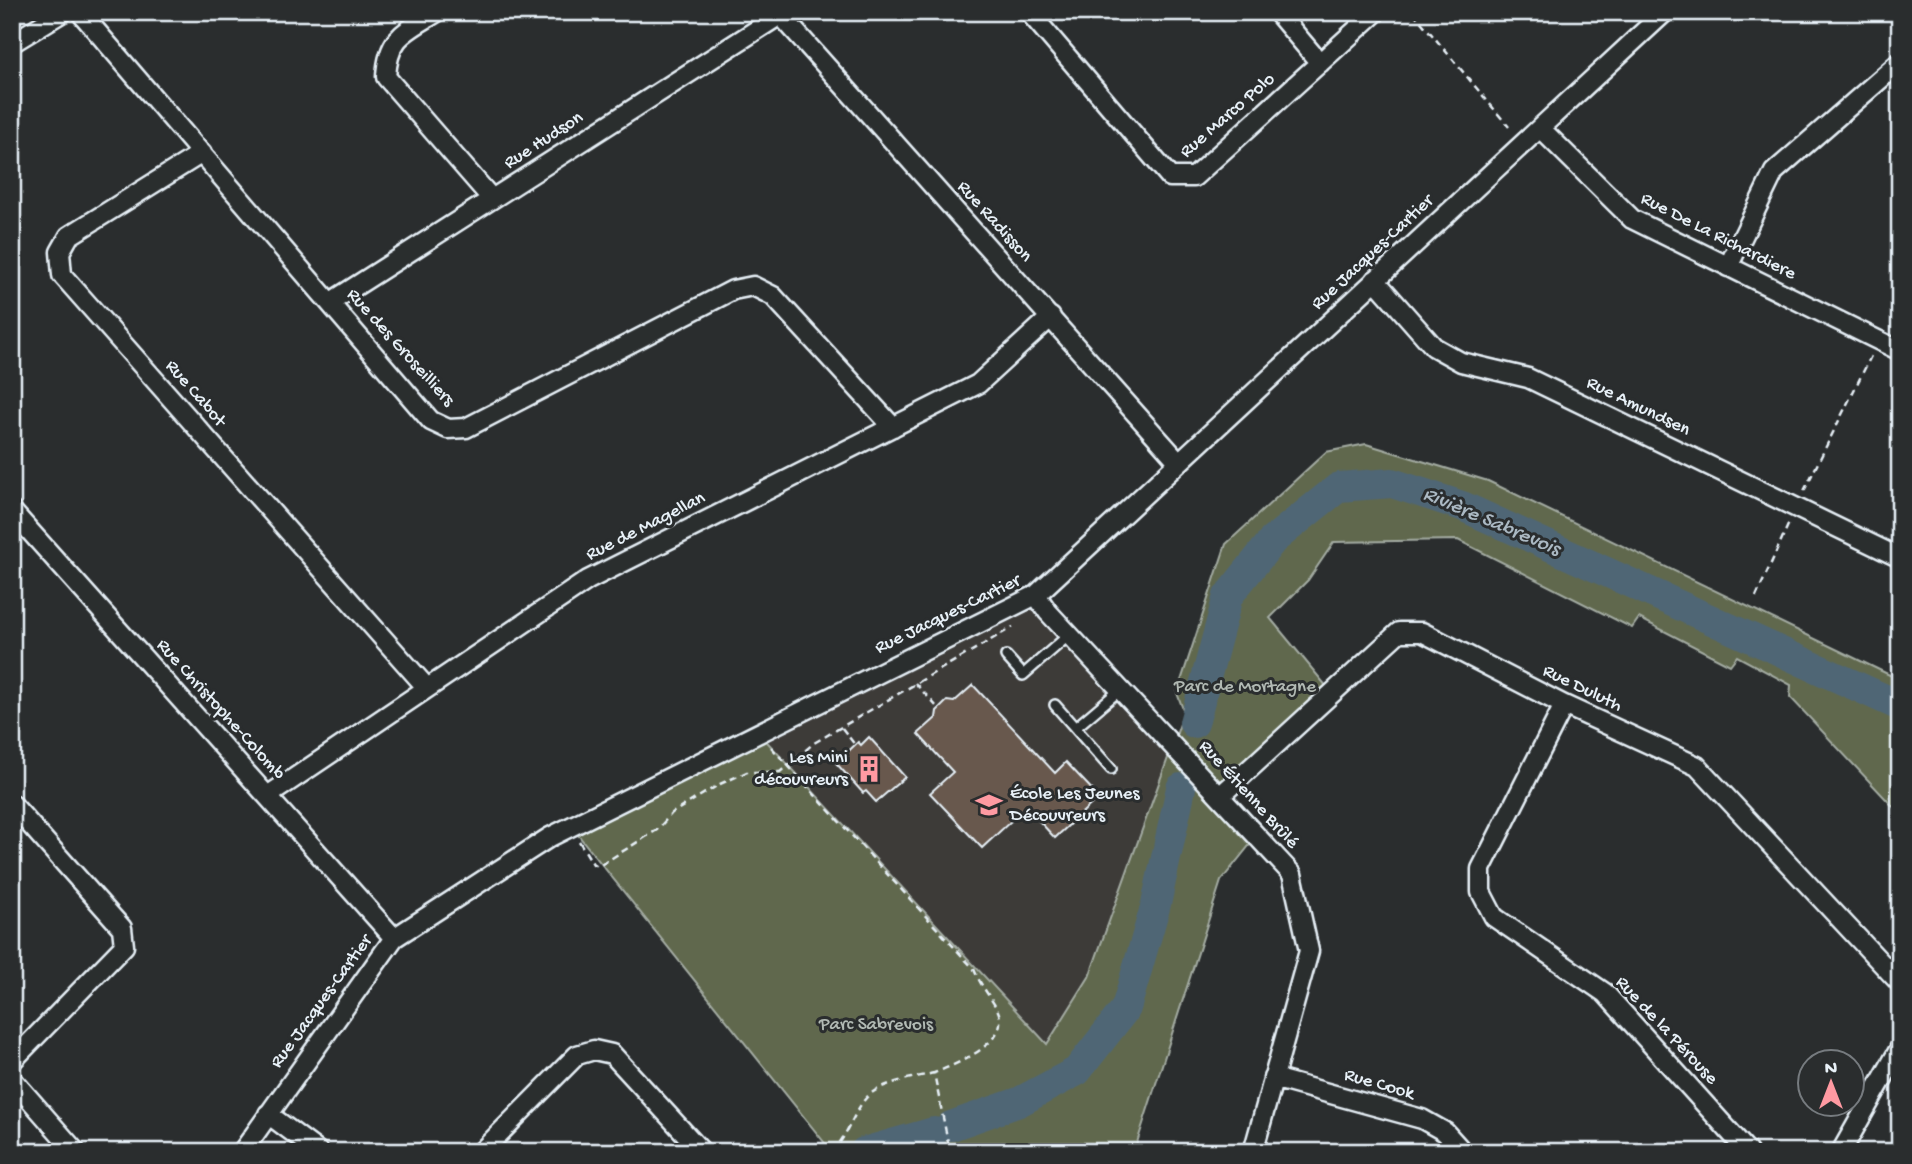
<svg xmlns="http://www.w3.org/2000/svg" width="1912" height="1164" font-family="'Gochi Hand',sans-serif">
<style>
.built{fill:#3c3a38}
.green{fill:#60684e;stroke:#a4aca3;stroke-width:2}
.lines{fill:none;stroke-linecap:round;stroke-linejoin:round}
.river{stroke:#4f6674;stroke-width:30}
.building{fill:#67594e;stroke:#e8f1f8;stroke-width:2}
.service-casing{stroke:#e8f1f8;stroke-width:14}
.minor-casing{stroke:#e8f1f8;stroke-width:23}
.path{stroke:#e8f1f8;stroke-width:2.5;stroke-dasharray:7 5;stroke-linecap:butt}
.service{stroke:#2a2d2e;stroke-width:9}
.minor{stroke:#2a2d2e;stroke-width:18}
.labels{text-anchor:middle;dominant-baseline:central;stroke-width:6;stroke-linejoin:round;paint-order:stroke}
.street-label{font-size:19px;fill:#e8f1f8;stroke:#2a2d2e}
.park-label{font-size:19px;fill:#b2bab4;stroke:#2a2d2e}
.poi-label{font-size:19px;fill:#e8f1f8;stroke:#2a2d2e;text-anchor:end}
.water-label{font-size:21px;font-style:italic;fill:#abb9c3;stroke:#2a2d2e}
</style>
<rect width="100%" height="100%" fill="#2a2d2e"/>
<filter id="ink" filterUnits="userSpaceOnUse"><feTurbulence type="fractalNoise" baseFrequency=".0143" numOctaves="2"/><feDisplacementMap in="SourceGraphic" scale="14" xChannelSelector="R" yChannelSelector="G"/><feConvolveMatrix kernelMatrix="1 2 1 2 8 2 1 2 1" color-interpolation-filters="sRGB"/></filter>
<g filter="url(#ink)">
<path class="built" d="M1036 595 1173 744 1089 977 1047 1045 758 732Z"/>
<path class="green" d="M1366 444 1488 481 1900 680V814L1790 697 1791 685 1737 656 1730 665 1639 618 1632 628 1458 540 1334 542 1308 580 1270 618 1332 693 1220 796 1256 837 1221 881 1134 1152H832L571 826 758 732 1047 1044 1089 977 1173 744 1184 712 1177 693 1226 544 1326 452Z"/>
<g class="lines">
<path class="river" d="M1194 723 1228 596 1273 540 1339 487 1392 483 1462 506 1900 706
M951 1126 1019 1102 1077 1071 1126 1008 1156 904 1181 788
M864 1152 934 1132"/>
</g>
<path class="building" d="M973 685 1055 773 1066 762 1099 797 1055 838 1026 807 982 848 930 793 953 772 918 734 936 718 937 711 947 701 954 702Z
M869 737 905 777 876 802 866 791 863 793 836 763 858 742 861 745Z"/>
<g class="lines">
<defs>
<path id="service" d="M1006 656 1023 675 1069 635
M1055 705 1111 769
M1075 728 1121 689"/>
<path id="minor" d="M80 12 431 421 448 429 466 428 733 290 753 286 773 296 893 427
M437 12C405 32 388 36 386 77L492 199
M778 12 1178 461
M1029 12 1170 177H1194L1376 12
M1277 12 1320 63
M12 43 63 12
M1540 128 1632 219 1900 351
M202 153 69 236 60 252 62 275 427 688
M1728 267 1774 172 1900 62
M1375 280 1434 347 1461 362 1528 378 1900 558
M331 302 780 15
M12 511 394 938
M1036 595 1048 612 1292 874 1309 951 1253 1152
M1564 705 1481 869V892L1494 917 1605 993 1748 1152
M269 795 588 580 978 384 1051 317
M1220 796 1399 632H1422L1564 705 1697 766 1900 983
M12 804 122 928 124 946 12 1061
M1273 1078 1422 1119 1445 1132 1463 1152
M12 1079 76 1152
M268 1114 319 1152
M242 1152 394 938 550 837 1036 595 1665 12
M481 1152 577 1055 594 1050 612 1054 702 1152
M1841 1152 1900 1048"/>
</defs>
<use href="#service" class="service-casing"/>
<use href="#minor" class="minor-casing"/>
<path class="path" d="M1413 12 1509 127
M1804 491 1871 356
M1756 597 1789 523
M915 683 939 709
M842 728 855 745
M771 747 974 969C980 985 990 996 998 1011 1012 1042 955 1065 934 1073
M579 841 593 864 599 866 657 830 672 813 720 784 747 772H780L814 743 1013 627
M832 1152C848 1136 853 1112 867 1097 881 1082 915 1078 934 1073L950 1152"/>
<use href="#service" class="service"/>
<use href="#minor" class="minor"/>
</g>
</g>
<defs>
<symbol id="building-bare" viewBox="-9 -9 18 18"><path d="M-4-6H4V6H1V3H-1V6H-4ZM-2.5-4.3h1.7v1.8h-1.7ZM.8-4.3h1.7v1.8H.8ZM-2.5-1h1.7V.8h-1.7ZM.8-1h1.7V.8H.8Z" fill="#ff9aa2" stroke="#2a2d2e" stroke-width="2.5" paint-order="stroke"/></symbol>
<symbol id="school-bare" viewBox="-9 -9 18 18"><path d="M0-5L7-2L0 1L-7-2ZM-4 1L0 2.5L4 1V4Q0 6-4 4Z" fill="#ff9aa2" stroke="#2a2d2e" stroke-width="2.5" paint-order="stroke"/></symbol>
</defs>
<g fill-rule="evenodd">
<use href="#building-bare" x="850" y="750" width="38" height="38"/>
<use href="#school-bare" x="970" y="786" width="38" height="38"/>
</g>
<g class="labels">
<g class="street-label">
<text transform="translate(1228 116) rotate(-41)">Rue Marco Polo</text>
<text transform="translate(544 141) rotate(-33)">Rue Hudson</text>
<text transform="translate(994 222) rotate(48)">Rue Radisson</text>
<text transform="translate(1718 237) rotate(27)">Rue De La Richardiere</text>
<text transform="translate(1373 253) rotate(-43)">Rue Jacques-Cartier</text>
<text transform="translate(400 348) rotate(48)">Rue des Groseilliers</text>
<text transform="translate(195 394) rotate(49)">Rue Cabot</text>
<text transform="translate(1638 407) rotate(26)">Rue Amundsen</text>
<text transform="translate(646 527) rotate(-27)">Rue de Magellan</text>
<text transform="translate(948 615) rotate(-26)">Rue Jacques-Cartier</text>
<text transform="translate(1582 689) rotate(26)">Rue Duluth</text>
<text transform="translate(220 710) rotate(48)">Rue Christophe-Colomb</text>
<text transform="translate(1248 795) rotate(48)">Rue Étienne Brûlé</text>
<text transform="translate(322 1002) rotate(-54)">Rue Jacques-Cartier</text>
<text transform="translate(1666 1031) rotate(47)">Rue de la Pérouse</text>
<text transform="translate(1379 1085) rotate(16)">Rue Cook</text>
</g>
<g class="park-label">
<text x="1245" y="687">Parc de Mortagne</text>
<text x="876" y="1025">Parc Sabrevois</text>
</g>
<g class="poi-label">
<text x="848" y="758">Les Mini<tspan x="848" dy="22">découvreurs</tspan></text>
<text x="1010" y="794" text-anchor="start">École Les Jeunes<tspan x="1010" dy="22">Découvreurs</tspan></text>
</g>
<g class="water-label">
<text transform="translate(1491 523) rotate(23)">Rivière Sabrevois</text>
</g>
</g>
<rect width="1912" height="1164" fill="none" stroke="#2a2d2e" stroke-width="42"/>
<rect x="21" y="21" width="1870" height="1122" fill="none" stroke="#e8f1f8" stroke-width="2.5" filter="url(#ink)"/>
<g transform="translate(1831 1083)"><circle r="33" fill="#2a2d2e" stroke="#767b7f" stroke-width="2"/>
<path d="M0-5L12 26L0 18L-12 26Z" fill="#ff9aa2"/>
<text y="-10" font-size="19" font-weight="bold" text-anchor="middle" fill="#e8f1f8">N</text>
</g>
</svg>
